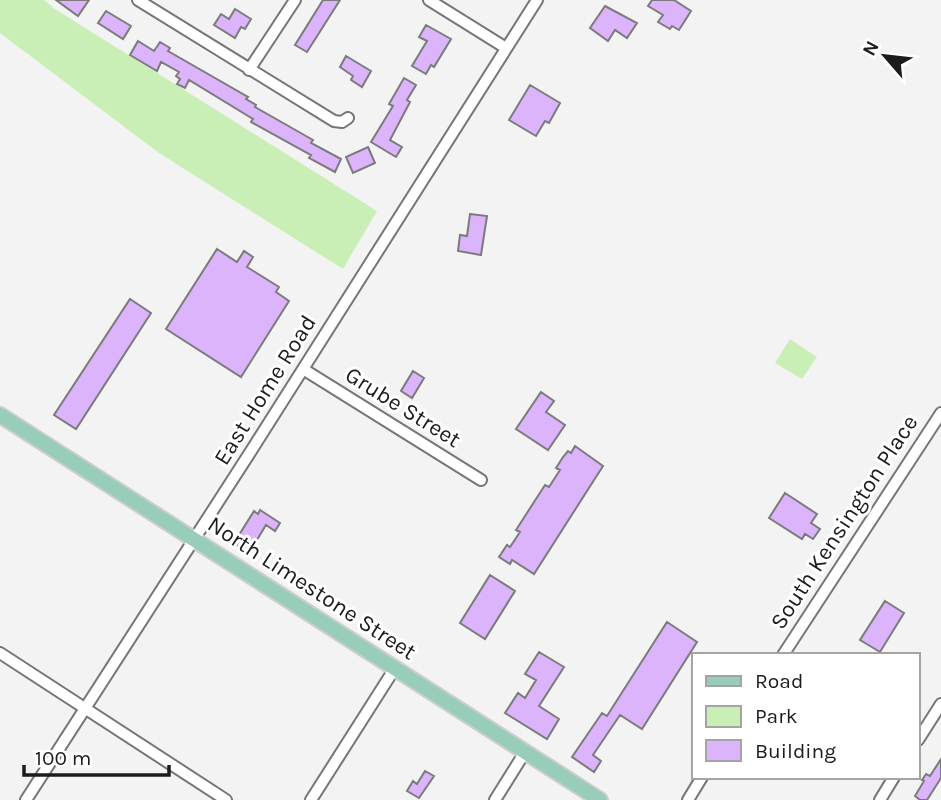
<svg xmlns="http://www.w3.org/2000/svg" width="941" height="800" font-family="Karla,sans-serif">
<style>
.green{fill:#c9efb7}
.building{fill:#dbb4fb;stroke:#7c7b7c;stroke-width:2}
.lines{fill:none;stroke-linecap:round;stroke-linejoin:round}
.minor-casing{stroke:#757677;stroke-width:14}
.major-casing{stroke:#cdcdcd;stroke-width:18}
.minor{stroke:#fff;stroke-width:10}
.major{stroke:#98ceb9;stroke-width:14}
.labels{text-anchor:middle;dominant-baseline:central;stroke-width:6;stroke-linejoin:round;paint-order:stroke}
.street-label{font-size:23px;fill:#1c1c1c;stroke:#fff}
</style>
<rect width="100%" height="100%" fill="#f3f3f4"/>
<path class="green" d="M0 0H44L55 9 377 211 343 269 159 153 0 33Z
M790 339 817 357 802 379 775 363Z"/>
<path class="building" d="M56 0H89L78 16Z
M323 0H340L307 52 295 45Z
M652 0H674L691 11 679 30 672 26 670 29 658 22 663 15 648 6Z
M605 6 637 23 627 38 615 30 608 41 590 28Z
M235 9 251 19 245 29 241 27 235 38 214 25 221 14 229 19Z
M106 11 131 26 123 39 98 23Z
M426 25 451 39 434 67 431 65 426 74 412 66 427 41 419 37Z
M138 41 154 51 160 42 170 48 168 51 248 97 246 99 256 105 255 107 313 140 311 143 341 159 335 172 309 158 311 155 251 122 253 119 189 80 185 88 177 84 180 79 176 76 179 72 161 62 157 71 130 55Z
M346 56 371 71 362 87 351 80 353 76 340 67Z
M404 78 416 85 407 100 410 102 390 140 402 147 396 157 371 142 393 106 389 104Z
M530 85 560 103 549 123 545 121 536 136 509 120Z
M368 147 375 163 353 173 346 157Z
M470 214 487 216 481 255 458 251 460 235 467 236Z
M217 249 237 262 244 251 253 257 247 267 279 287 276 292 289 301 241 377 166 329Z
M130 299 151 313 76 429 54 415Z
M413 371 424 378 412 398 401 391Z
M541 392 554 401 546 412 565 425 548 450 516 429Z
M575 446 603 466 534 574 512 560 510 564 499 557 507 545 510 547 520 532 516 530 545 485 549 487 560 470 556 468 563 457 568 451 571 453Z
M785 493 817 514 811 523 820 529 813 539 805 534 802 539 769 518Z
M260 510 280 523 275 531 266 525 249 553 234 543 254 511 258 514Z
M490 575 515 591 485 639 460 623Z
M885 601 904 613 880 652 860 640Z
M667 622 697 642 642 729 620 715 593 755 601 761 594 772 572 757 602 713 607 716Z
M539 652 564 667 539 706 559 719 547 739 505 713 518 693 525 698 536 680 525 674Z
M941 759V778L927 800H920L915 796 924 781 922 780 926 774 930 776Z
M425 771 434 776 419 798 407 791 413 781 417 784Z"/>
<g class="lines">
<defs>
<path id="minor" d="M138 0 334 121 342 122 348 118
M429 0 506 48
M249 70 295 0
M303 369 481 480
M0 653 226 800
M783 655 941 413
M918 740 941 704
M26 800 251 451 537 0
M311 800 395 668
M495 800 525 752
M688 800 702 777
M880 800 894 777"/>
<path id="major" d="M0 415 600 800"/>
</defs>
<use href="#minor" class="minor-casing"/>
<use href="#major" class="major-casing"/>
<use href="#minor" class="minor"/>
<use href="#major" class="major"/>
</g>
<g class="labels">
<g class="street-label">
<text transform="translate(265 390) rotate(-58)">East Home Road</text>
<text transform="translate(403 407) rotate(32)">Grube Street</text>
<text transform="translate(844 522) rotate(-57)">South Kensington Place</text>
<text transform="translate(312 588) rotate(33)">North Limestone Street</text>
</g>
</g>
<rect x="692" y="653" width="228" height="126" fill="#ffffff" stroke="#a4a4a4" stroke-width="2"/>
<rect x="706" y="676" width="35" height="10" fill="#98ceb9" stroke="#a4a4a4" stroke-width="2"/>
<text x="755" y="688" font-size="21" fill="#1c1c1c">Road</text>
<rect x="706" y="706" width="35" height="21" fill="#c9efb7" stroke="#a4a4a4" stroke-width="2"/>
<text x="755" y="723" font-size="21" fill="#1c1c1c">Park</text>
<rect x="706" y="740" width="35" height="21" fill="#dbb4fb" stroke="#a4a4a4" stroke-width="2"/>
<text x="755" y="758" font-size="21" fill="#1c1c1c">Building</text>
<g transform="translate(885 56) rotate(298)" stroke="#ffffff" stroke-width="5" paint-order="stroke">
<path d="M0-5L12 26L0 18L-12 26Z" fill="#1c1c1c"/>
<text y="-10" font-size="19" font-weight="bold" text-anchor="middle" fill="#1c1c1c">N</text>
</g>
<path d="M24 765v10h145v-10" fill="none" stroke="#1c1c1c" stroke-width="3.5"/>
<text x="35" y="765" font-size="21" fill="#1c1c1c" stroke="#ffffff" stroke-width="5" paint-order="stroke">100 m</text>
</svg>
